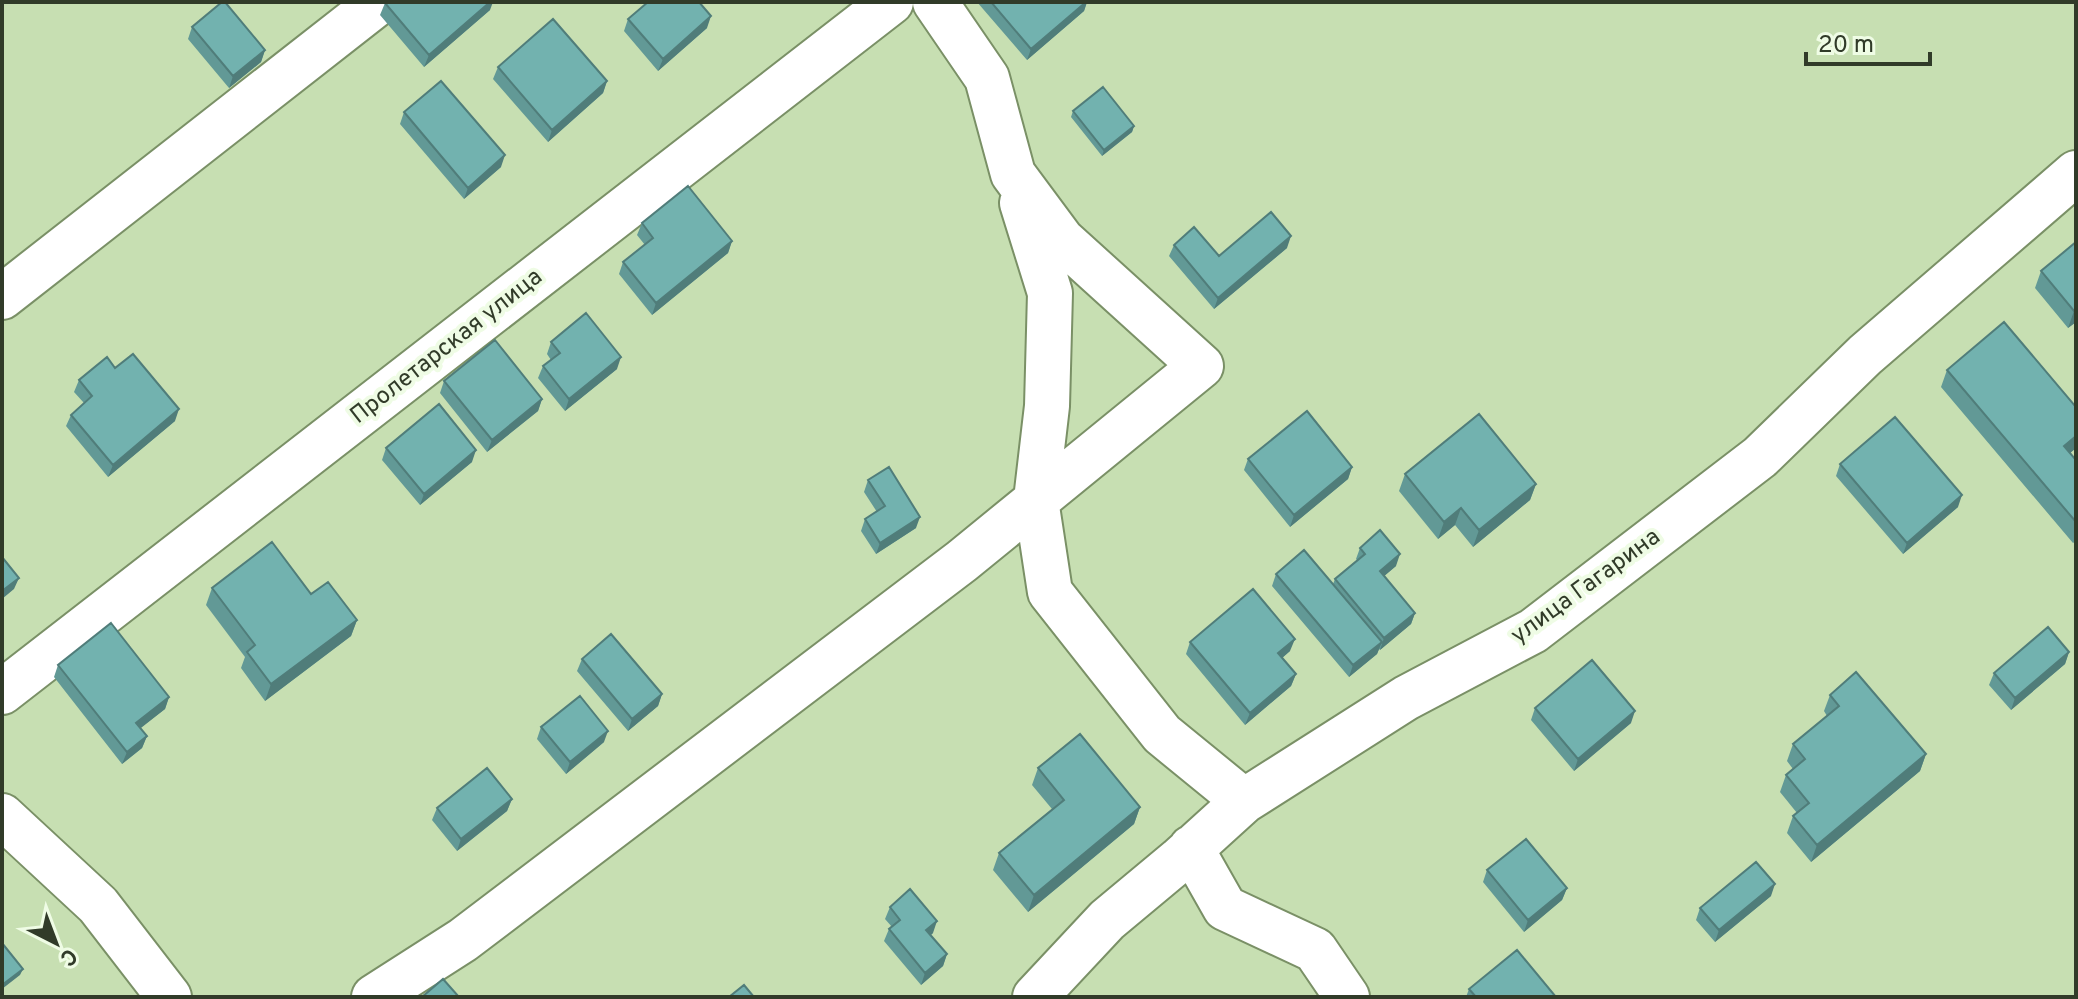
<svg xmlns="http://www.w3.org/2000/svg" width="2078" height="999" font-family="Overpass,sans-serif">
<style>
.lines{fill:none;stroke-linecap:round;stroke-linejoin:round}
.minor-casing{stroke:#7a9066;stroke-width:48}
.minor{stroke:#fff;stroke-width:44}
.wall{fill:#629996}
.shaded-wall{fill:#507d7a}
.building{fill:#72b2af;stroke:#507d7a;stroke-width:2}
.labels{text-anchor:middle;dominant-baseline:central;stroke-width:8;stroke-linejoin:round;paint-order:stroke}
.street-label{font-size:24px;fill:#313b29;stroke:#effce5}
</style>
<rect width="100%" height="100%" fill="#c7dfb2"/>
<g class="lines">
<defs>
<path id="minor" d="M1022 203 1050 293 1047 406 1036 500 1050 592 1162 734 1244 801
M2 297 379 2
M2 692 891 2
M2 816 98 905 169 997
M1191 848 1225 908 1315 950 1347 997
M374 997 463 940 962 561 1201 366 1062 240 1013 174 987 78 935 2
M1035 997 1107 920 1179 860 1244 801 1406 698 1533 631 1760 457 1865 355 2076 173"/>
</defs>
<use href="#minor" class="minor-casing"/>
<use href="#minor" class="minor"/>
</g>
<path class="wall" d="M977 2H1087L1084 11 1027 60Z
M385 3 490 10 424 67 380 15Z
M628 19 707 28 658 71 624 31Z
M192 27 265 50 261 62 229 88 188 39Z
M498 67 607 81 603 93 548 142 493 79Z
M1073 111 1134 126 1132 132 1102 156 1071 117Z
M404 112 501 167 464 199 400 124Z
M642 223 732 241 728 253 652 315 619 274 623 262 645 245 637 235Z
M2076 242V322L2068 328 2035 288 2041 271Z
M1174 245 1219 256 1287 248 1214 309 1169 256Z
M551 342 617 369 565 411 538 378 543 366 551 360 547 354Z
M115 368 175 421 108 477 66 426 71 415 84 403 74 392 79 380Z
M1947 370 2076 407V448L2070 453 2076 460V541L2073 543 1941 387Z
M444 381 542 399 538 411 487 452 440 393Z
M386 448 472 462 420 505 382 460Z
M1248 459 1352 467 1348 479 1290 527 1244 470Z
M1840 464 1958 507 1903 554 1836 476Z
M1405 474 1536 484 1530 500 1473 547 1455 525 1438 539 1399 491Z
M868 480 916 528 876 554 861 531 865 519 877 512 864 492Z
M1360 548 1396 566 1384 576 1415 613 1411 624 1380 650 1379 649 1377 654 1349 677 1272 586 1276 574 1333 584 1335 579 1357 560 1356 559Z
M212 588 311 594 357 620 351 636 265 701 241 668 245 657 206 605Z
M1190 642 1290 651 1282 658 1296 674 1291 686 1245 725 1186 654Z
M2069 652 2065 664 2011 710 1989 685 1994 673Z
M582 659 662 694 658 706 628 731 577 671Z
M58 665 169 697 165 709 140 728 147 736 142 748 122 764 54 677Z
M1830 695 1926 754 1920 771 1811 862 1787 833 1793 816 1797 813 1780 792 1786 775 1793 769 1787 761 1793 744 1827 716 1824 711Z
M1535 708 1631 723 1574 771 1531 720Z
M541 727 604 742 566 774 537 739Z
M1038 768 1140 807 1134 824 1028 912 993 870 999 853 1052 809 1032 785Z
M512 799 507 811 457 851 432 820 437 808Z
M1487 870 1567 888 1562 900 1524 932 1483 882Z
M1771 896 1715 942 1696 920 1700 908Z
M890 907 933 933 931 935 947 954 943 966 921 985 884 941 889 929 892 927 885 919Z
M1469 989 1556 997H1466Z"/>
<path class="shaded-wall" d="M490 2H493L490 10 424 67 429 55Z
M1086 2H1087L1084 11 1027 60 1031 49Z
M711 16 707 28 658 71 663 59Z
M265 50 261 62 229 88 233 76Z
M607 81 603 93 548 142 552 130Z
M1134 126 1132 132 1102 156 1104 150Z
M505 155 501 167 464 199 468 188Z
M1291 236 1287 248 1214 309 1218 298Z
M732 241 728 253 652 315 656 303Z
M2076 310V322L2068 328 2074 311Z
M621 357 617 369 565 411 569 399Z
M542 399 538 411 487 452 492 440Z
M179 409 175 421 108 477 113 465Z
M2076 436V448L2058 463 2064 446Z
M476 450 472 462 420 505 424 494Z
M1352 467 1348 479 1290 527 1294 515Z
M1536 484 1530 500 1473 547 1479 530Z
M1962 495 1958 507 1903 554 1907 543Z
M1461 508 1455 525 1438 539 1444 522Z
M920 517 916 528 876 554 880 543Z
M1400 554 1396 566 1376 583 1380 571Z
M19 578 14 589 2 599V591Z
M1415 613 1411 624 1380 650 1384 638Z
M357 620 351 636 265 701 271 684Z
M1295 639 1290 651 1274 665 1278 653Z
M1382 642 1377 654 1349 677 1353 665Z
M2069 652 2065 664 2011 710 2015 698Z
M1296 674 1291 686 1245 725 1250 713Z
M662 694 658 706 628 731 632 719Z
M169 697 165 709 132 735 136 723Z
M1635 711 1631 723 1574 771 1578 759Z
M608 731 604 742 566 774 570 762Z
M147 736 142 748 122 764 127 752Z
M1926 754 1920 771 1811 862 1817 845Z
M512 799 507 811 457 851 461 839Z
M1140 807 1134 824 1028 912 1034 895Z
M1775 884 1771 896 1715 942 1719 930Z
M1567 888 1562 900 1524 932 1528 920Z
M937 921 933 933 922 942 926 930Z
M947 954 943 966 921 985 925 973Z
M23 969 20 975 2 989V985Z"/>
<path class="building" d="M222 2H225L265 50 233 76 192 27Z
M386 2H490L429 55 385 3Z
M648 2H699L711 16 663 59 628 19Z
M991 2H1086L1031 49Z
M553 19 607 81 552 130 498 67Z
M441 81 505 155 468 188 404 112Z
M1103 87 1134 126 1104 150 1073 111Z
M688 186 732 241 656 303 623 262 653 238 642 223Z
M1271 212 1291 236 1218 298 1174 245 1194 227 1219 256Z
M2076 242V310L2074 311 2041 271Z
M586 313 621 357 569 399 543 366 560 353 551 342Z
M2004 322 2076 407V436L2064 446 2076 460V522L1947 370Z
M495 340 542 399 492 440 444 381Z
M133 354 179 409 113 465 71 415 92 396 79 380 107 357 115 368Z
M439 404 476 450 424 494 386 448Z
M1307 411 1352 467 1294 515 1248 459Z
M1479 414 1536 484 1479 530 1461 508 1444 522 1405 474Z
M1895 417 1962 495 1907 543 1840 464Z
M889 467 920 517 880 543 865 519 885 506 868 480Z
M1380 530 1400 554 1380 571 1415 613 1384 638 1335 579 1365 554 1360 548Z
M272 542 311 594 328 582 357 620 271 684 247 652 255 645 212 588Z
M1304 550 1382 642 1353 665 1276 574Z
M2 557 19 578 2 591Z
M1253 589 1295 639 1278 653 1296 674 1250 713 1190 642Z
M111 623 169 697 136 723 147 736 127 752 58 665Z
M2048 627 2069 652 2015 698 1994 673Z
M611 634 662 694 632 719 582 659Z
M1592 660 1635 711 1578 759 1535 708Z
M1856 672 1926 754 1817 845 1793 816 1809 803 1786 775 1805 759 1793 744 1839 706 1830 695Z
M580 696 608 731 570 762 541 727Z
M1080 734 1140 807 1034 895 999 853 1064 800 1038 768Z
M487 768 512 799 461 839 437 808Z
M1526 839 1567 888 1528 920 1487 870Z
M1756 862 1775 884 1719 930 1700 908Z
M910 889 937 921 926 930 947 954 925 973 889 929 900 920 890 907Z
M2 943 23 969 2 985Z
M1517 950 1556 997H1476L1469 989Z
M443 979 459 997H422Z
M744 985 754 997H729Z"/>
<g class="labels">
<g class="street-label">
<text transform="translate(447 347) rotate(-38)">Пролетарская улица</text>
<text transform="translate(1586 587) rotate(-36)">улица Гагарина</text>
</g>
</g>
<rect width="2078" height="999" fill="none" stroke="#313b29" stroke-width="8"/>
<g transform="translate(56 943) rotate(138)" stroke="#effce5" stroke-width="6" paint-order="stroke">
<path d="M0-6L14 30L0 20L-14 30Z" fill="#313b29"/>
<text y="-12" font-size="22" font-weight="bold" text-anchor="middle" fill="#313b29">С</text>
</g>
<path d="M1806 52v12h124v-12" fill="none" stroke="#313b29" stroke-width="4"/>
<text x="1818" y="52" font-size="24" fill="#313b29" stroke="#effce5" stroke-width="6" paint-order="stroke">20 m</text>
</svg>
